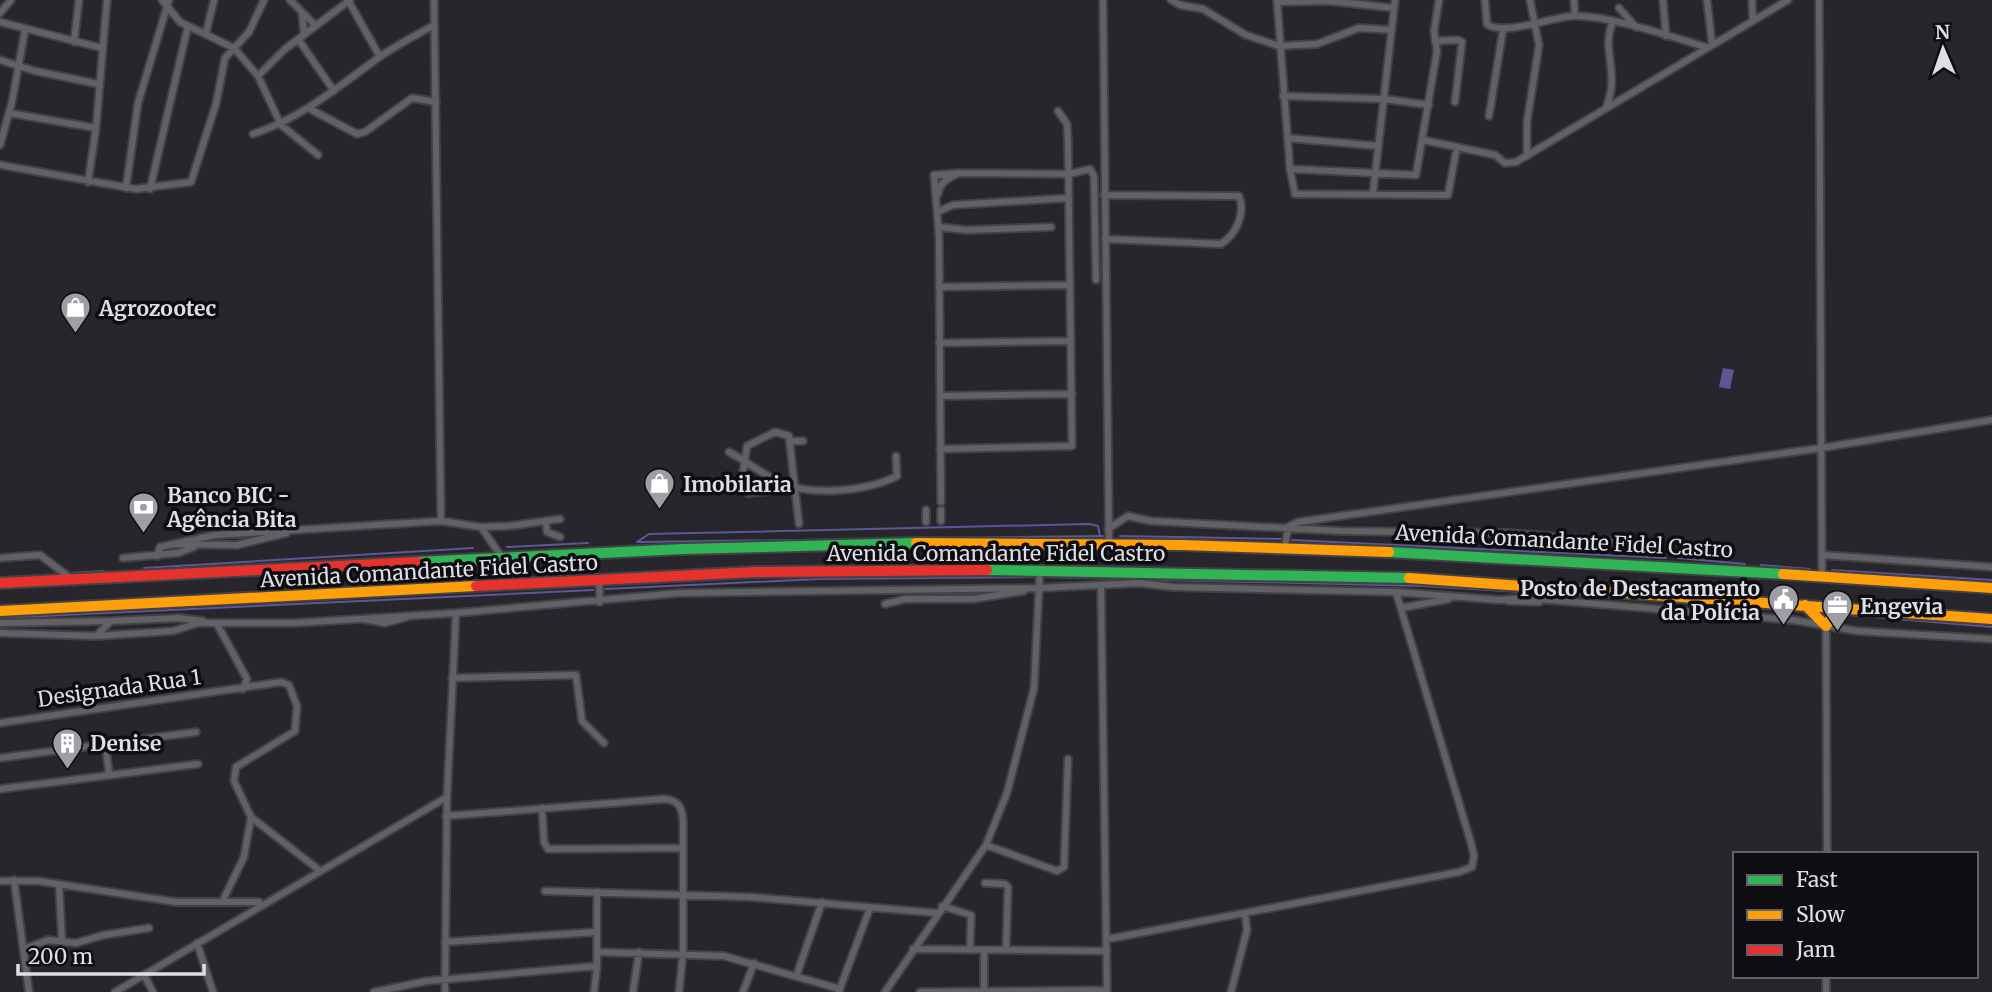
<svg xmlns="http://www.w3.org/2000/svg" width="1992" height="992" font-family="Merriweather,serif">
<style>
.water{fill:#5d5697}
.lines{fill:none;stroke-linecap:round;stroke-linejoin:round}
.stream{stroke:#5d5697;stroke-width:2}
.street-casing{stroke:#414146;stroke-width:10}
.fast-casing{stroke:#414146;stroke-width:14}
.slow-casing{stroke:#414146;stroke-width:14}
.jam-casing{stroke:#414146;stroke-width:14}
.street{stroke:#616165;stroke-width:6}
.fast{stroke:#30b455;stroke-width:10}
.slow{stroke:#ff9f0a;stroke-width:10}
.jam{stroke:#e5322d;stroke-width:10}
.labels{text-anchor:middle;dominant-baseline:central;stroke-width:7;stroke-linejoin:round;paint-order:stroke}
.poi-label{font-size:21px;font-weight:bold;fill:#dedee5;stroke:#0e0e12;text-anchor:start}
.street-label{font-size:21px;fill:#dedee5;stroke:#0e0e12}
</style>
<rect width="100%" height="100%" fill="#27262c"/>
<path class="water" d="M1723 368 1734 370 1730 389 1719 387Z"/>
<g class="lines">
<path class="stream" d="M1120 536 1281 539
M1292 540 1666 558
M637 542 649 534 1089 524 1098 526 1100 536
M638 542 1103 536
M507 547 588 543
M1678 558 1745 564
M1761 565 1810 569
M144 568 473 548
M1832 570 1992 580
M70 573 104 571
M16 577 46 575
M1044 577 1423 586 1707 603
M0 578H2
M605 589 819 579 1035 577
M1849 615 1992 627
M0 618 593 590"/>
<defs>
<path id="street" d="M162 0 180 22 234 48 258 76 281 125 318 155
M290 0 315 25
M348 0 380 57
M434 0 441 521
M1103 0 1109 544
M1171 0 1180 5 1203 9 1246 35 1279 46 1317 44 1359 28 1392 30
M1277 0 1290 169 1295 194 1448 195 1457 147
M1485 0 1487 24C1503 37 1553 16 1575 16 1608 15 1672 37 1706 47
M1574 0 1575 16
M1663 0 1666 36
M1707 0 1712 43
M1752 0 1753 20
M1819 0 1822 577
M1277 2 1329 1 1394 8
M1619 8 1636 27
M302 12 304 34
M0 13 11 0
M0 22 102 48
M206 33 214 0
M298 39 334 91
M1435 41 1458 40 1462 42 1455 102
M74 42 79 0
M0 60 35 71 98 84
M258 76 285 49 350 0
M1283 96 1384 99 1429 105
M1606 108C1621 72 1600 49 1613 22
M310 109 357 134 365 132 412 98 436 102
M9 113 96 128
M1489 116 1503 30
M253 134C301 118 337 88 378 58 395 46 415 36 434 25
M1288 138 1378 146
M1423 140 1495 155 1505 163 1516 162 1788 0
M0 145 12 102 25 30
M1527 156V122L1539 45 1530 0
M0 165 136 189 191 182 216 104 225 58 249 32 264 0
M1290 169 1416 175 1437 51 1434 31 1439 0
M88 182 96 128 107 0
M126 188 138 103 169 0
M150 189 188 26
M1373 193 1395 0
M938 194C940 182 948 178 959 173L1069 174 1090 169 1094 176 1096 280
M1104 195 1239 196C1246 214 1236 234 1221 244L1105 239
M937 212 953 205 1069 198
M939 227 966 230 1051 227
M939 287 1070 285
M939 343 1071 341
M940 396 1072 394
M790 441H803
M940 449 1072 446 1068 141 1067 124 1058 111
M729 452C746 461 762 474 780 482 811 497 868 491 897 476L896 456
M782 484 769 491 748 493 742 479 747 446 775 432 789 436 799 524
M941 502 939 237 934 175 959 173
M941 521V510
M926 522V510
M546 524 547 532 560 537
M481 527 501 556
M1288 527 1298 522 1821 448 1992 420
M1108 529 1128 516 1151 521 1340 531 1507 533 1655 545
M174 544 237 545 287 533
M1285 547 1288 527
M1823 555 1992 567
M157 556 160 547 215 535 441 521 481 527 509 526 560 519
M0 558 40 555 73 580
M123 558 178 553 194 547
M599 581 600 602
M1101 586 1107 992
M1509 601 1539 602
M885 604 905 599H973L1024 591
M1401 608 1449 599
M364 619 385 623 407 617
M0 623 111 621
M217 624 247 679 243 689
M1826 626 1827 854
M0 633 96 636 173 631 198 623H294L456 613 679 593 1040 588 1139 583 1173 587 1396 592 1500 600 1525 598 1793 620 1857 631 1992 639
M98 634 111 621 179 618 203 621
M452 678 576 675 582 721 604 743
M0 723 281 682 289 685 297 706 295 731 236 767 234 781 251 817 244 857 222 902
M105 743 109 773
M0 758 196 732
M0 789 198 764
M542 808 544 842 548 849 682 848
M446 816 664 799C678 800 682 807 683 820V953L679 992
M251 817 319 870
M986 845 1057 871 1064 867 1068 759
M14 880 29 992
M0 881H38L176 902H259
M985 883 1005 884 1008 887 1006 950
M59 884 62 941
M545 891 749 897 937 913
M942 906 971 915 970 950
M1108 939 1459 872 1472 867 1474 856 1471 843 1396 592
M445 942 597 932
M197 943 213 992
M24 949 48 940 76 943 104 935 149 928
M913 949 1107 951
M597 952 724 956 840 989
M797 974 822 902
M144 975 153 992
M984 990V950
M839 991 870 908
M115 992 447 797
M374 992 427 981 597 966
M445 992 447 797 456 613
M594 992 597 966V892
M633 992 639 952
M743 992 754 963
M885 992 986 845 1007 793 1034 688 1040 569
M920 992 1107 990
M1231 992 1247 930 1245 913
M1826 992V976"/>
<path id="fast" d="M1389 552 1783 574
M417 562 683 549 916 543
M987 570 1409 578"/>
<path id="slow" d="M916 543 1182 545 1389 552
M1783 574 1992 588
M1409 578 1992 619
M1805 605 1826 626 1833 615 1848 607
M0 611 476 586"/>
<path id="jam" d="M0 583 417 562
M476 586 755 572 987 570"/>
</defs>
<use href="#street" class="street-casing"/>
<use href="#fast" class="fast-casing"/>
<use href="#slow" class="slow-casing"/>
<use href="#jam" class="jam-casing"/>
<use href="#street" class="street"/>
<use href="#fast" class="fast"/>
<use href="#slow" class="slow"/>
<use href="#jam" class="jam"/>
</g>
<defs>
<symbol id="shop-pin" viewBox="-11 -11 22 30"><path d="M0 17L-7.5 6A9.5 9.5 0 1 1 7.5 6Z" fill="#9e9ea4" stroke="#0e0e12"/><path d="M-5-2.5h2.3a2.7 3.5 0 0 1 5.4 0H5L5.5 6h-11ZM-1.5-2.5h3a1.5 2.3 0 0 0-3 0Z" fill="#fff"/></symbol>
<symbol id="bank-pin" viewBox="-11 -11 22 30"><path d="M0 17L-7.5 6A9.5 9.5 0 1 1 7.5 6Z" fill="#9e9ea4" stroke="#0e0e12"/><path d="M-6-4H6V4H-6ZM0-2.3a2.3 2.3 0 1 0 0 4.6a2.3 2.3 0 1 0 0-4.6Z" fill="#fff"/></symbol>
<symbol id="civic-pin" viewBox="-11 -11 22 30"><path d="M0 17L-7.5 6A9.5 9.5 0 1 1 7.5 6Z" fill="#9e9ea4" stroke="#0e0e12"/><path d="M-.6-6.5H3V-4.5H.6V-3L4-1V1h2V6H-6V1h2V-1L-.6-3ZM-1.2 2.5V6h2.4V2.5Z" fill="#fff"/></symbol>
<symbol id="office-pin" viewBox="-11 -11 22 30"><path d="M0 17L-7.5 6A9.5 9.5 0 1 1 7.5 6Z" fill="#9e9ea4" stroke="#0e0e12"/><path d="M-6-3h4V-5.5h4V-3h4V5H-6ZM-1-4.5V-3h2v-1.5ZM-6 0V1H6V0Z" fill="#fff"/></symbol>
<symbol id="building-pin" viewBox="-11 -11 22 30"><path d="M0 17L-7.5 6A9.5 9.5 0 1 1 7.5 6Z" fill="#9e9ea4" stroke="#0e0e12"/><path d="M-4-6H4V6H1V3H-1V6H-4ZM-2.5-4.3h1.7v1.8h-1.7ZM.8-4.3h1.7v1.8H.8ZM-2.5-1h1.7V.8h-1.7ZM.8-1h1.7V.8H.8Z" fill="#fff"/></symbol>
</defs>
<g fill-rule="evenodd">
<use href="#shop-pin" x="58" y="290" width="35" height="47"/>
<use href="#shop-pin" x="642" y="466" width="35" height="47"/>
<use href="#bank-pin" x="126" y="490" width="35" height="47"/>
<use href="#civic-pin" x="1766" y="582" width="35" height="47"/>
<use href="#office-pin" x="1820" y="588" width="35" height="47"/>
<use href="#building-pin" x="50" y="726" width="35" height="47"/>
</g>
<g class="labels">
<g class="poi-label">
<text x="99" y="308">Agrozootec</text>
<text x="683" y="484">Imobilaria</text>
<text x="167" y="495">Banco BIC -<tspan x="167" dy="24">Agência Bita</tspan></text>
<text x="1760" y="588" text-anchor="end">Posto de Destacamento<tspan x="1760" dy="24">da Polícia</tspan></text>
<text x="1860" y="606">Engevia</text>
<text x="90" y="743">Denise</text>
</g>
<g class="street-label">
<text transform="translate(1564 541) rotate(3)">Avenida Comandante Fidel Castro</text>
<text x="996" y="553">Avenida Comandante Fidel Castro</text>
<text transform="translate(429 571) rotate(-3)">Avenida Comandante Fidel Castro</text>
<text transform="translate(119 688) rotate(-8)">Designada Rua 1</text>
</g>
</g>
<rect x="1733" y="852" width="245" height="126" fill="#0e0e12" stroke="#616166" stroke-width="2"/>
<rect x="1747" y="875" width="35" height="10" fill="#30b455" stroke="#616166" stroke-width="2"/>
<text x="1796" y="887" font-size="21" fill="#dedee5">Fast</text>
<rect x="1747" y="910" width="35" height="10" fill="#ff9f0a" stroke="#616166" stroke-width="2"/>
<text x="1796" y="922" font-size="21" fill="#dedee5">Slow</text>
<rect x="1747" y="945" width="35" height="10" fill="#e5322d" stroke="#616166" stroke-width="2"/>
<text x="1796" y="957" font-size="21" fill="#dedee5">Jam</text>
<g transform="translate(1943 49) rotate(358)" stroke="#0e0e12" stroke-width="5" paint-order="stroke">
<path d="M0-5L12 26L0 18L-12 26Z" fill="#dedee5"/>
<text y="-10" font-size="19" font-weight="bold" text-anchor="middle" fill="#dedee5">N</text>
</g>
<path d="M18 964v10h186v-10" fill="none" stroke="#dedee5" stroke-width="3.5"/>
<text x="28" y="964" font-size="21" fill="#dedee5" stroke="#0e0e12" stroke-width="5" paint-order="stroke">200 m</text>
</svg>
